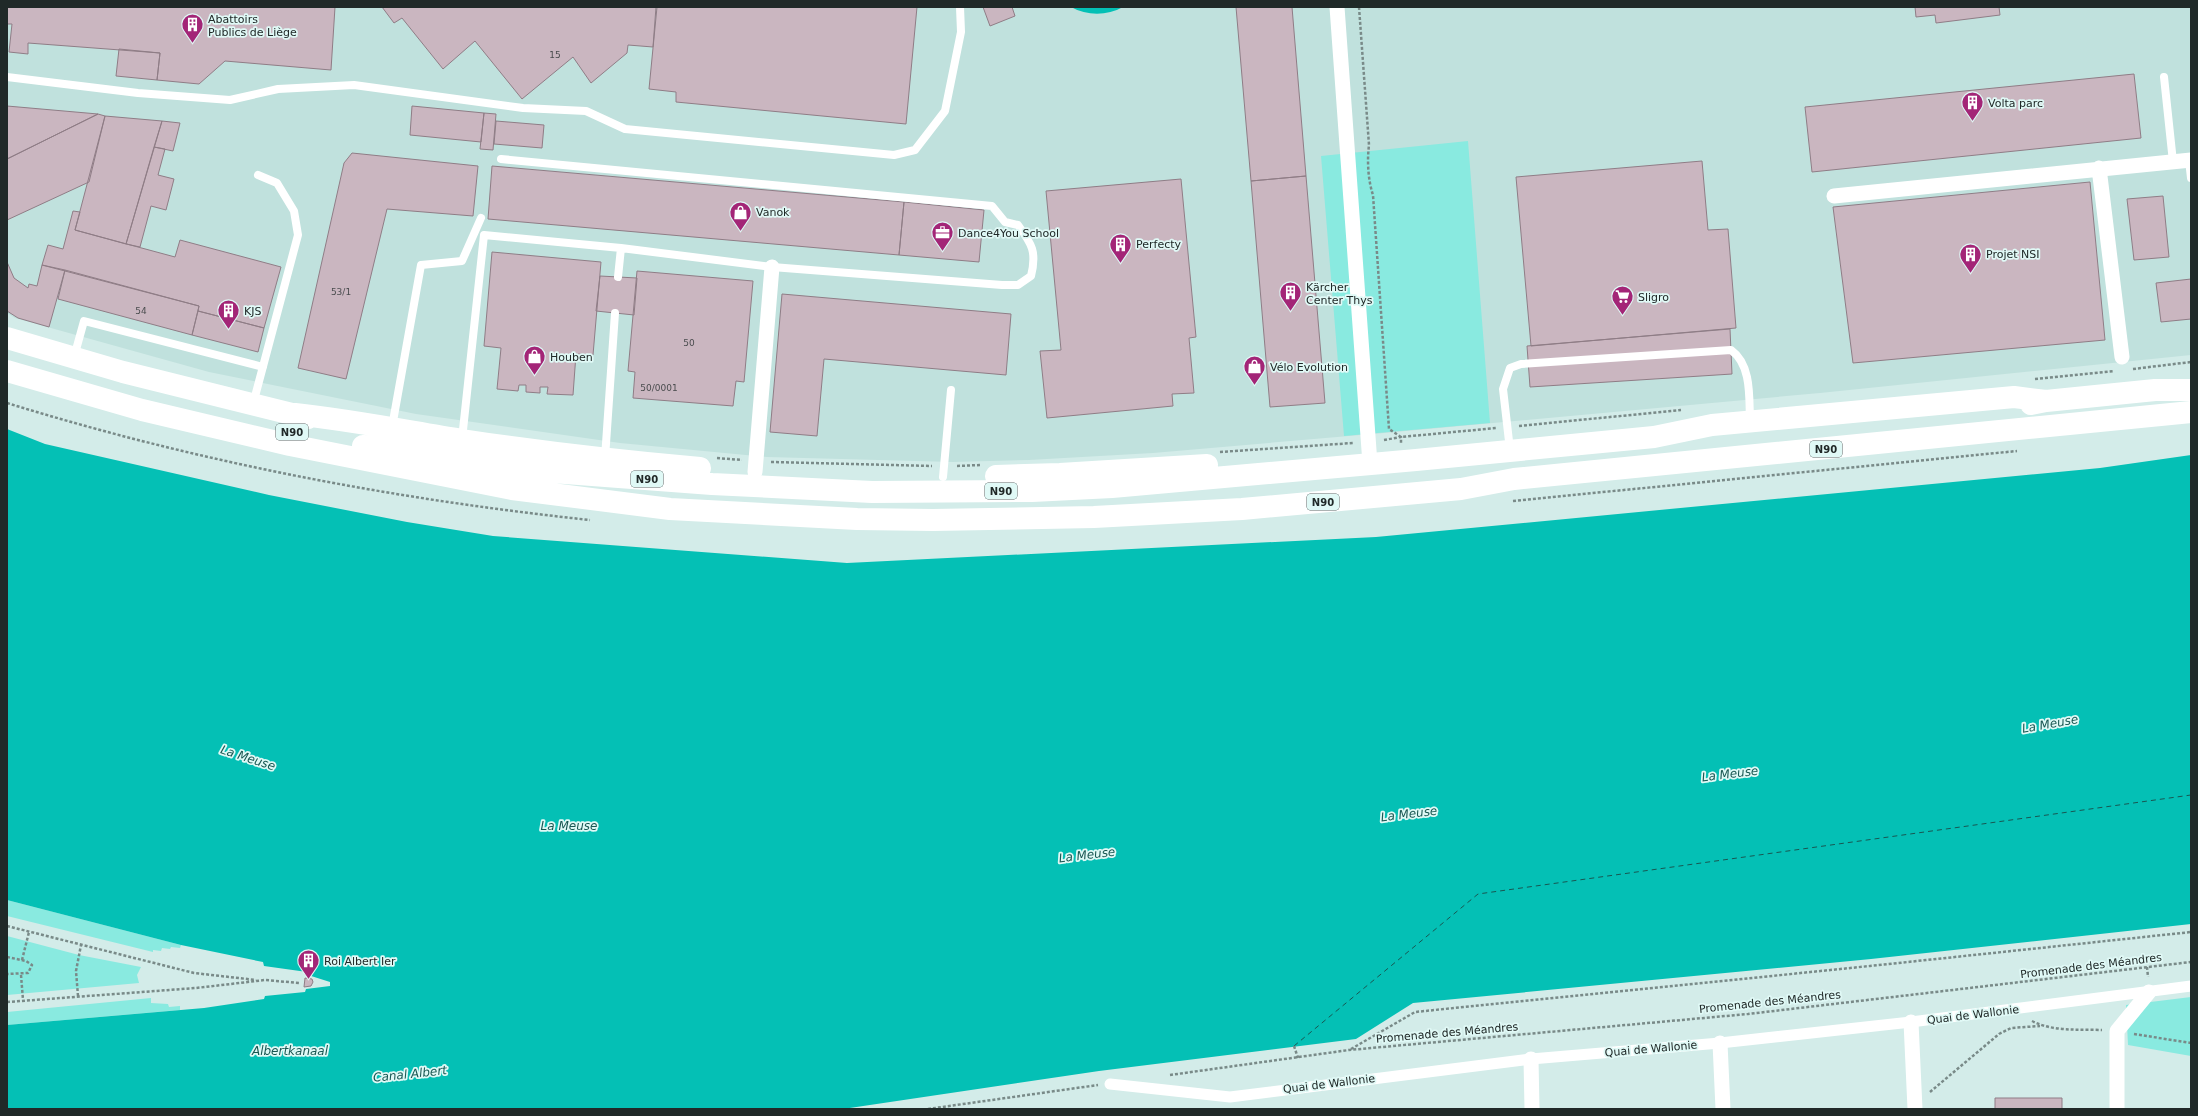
<svg xmlns="http://www.w3.org/2000/svg" width="2198" height="1116" font-family="'DejaVu Sans',sans-serif">
<style>
.built{fill:#c0e1dd}
.green{fill:#89eae0}
.water{fill:#04c0b5}
.lines{fill:none;stroke-linecap:round;stroke-linejoin:round}
.ferry{stroke:#185752;stroke-width:1;stroke-dasharray:5 4;stroke-linecap:butt}
.building{fill:#cab6c0;stroke:#8f7d86}
.path{stroke:#798a88;stroke-width:2.5;stroke-dasharray:3 2;stroke-linecap:butt}
.service{stroke:#fff;stroke-width:8}
.pedestrian{stroke:#fff;stroke-width:11}
.minor{stroke:#fff;stroke-width:15}
.primary{stroke:#fff;stroke-width:22}
.labels{text-anchor:middle;dominant-baseline:central;stroke-width:3.5;stroke-linejoin:round;paint-order:stroke}
.number-label{font-size:9px;fill:#4a4c4e}
.shield{fill:#e0f9f6;stroke:#5a6766;stroke-width:1}
.shield-label{font-size:10px;font-weight:bold;fill:#202928}
.poi-label{font-size:11px;fill:#202928;stroke:#e0f9f6;text-anchor:start}
.street-label{font-size:11px;fill:#202928;stroke:#e0f9f6}
.water-label{font-size:12px;font-style:italic;fill:#185752;stroke:#e0f9f6}
</style>
<rect width="100%" height="100%" fill="#d3ece9"/>
<path class="built" d="M7 7H2191V355L1820 393 1384 433 1153 453 1029 460 953 462 767 457 620 443 416 414 209 372 15 318 7 313Z"/>
<path class="green" d="M1468 141 1490 423 1344 436 1321 156Z
M7 900 181 945 180 948 171 947 170 949 162 948 161 951 153 950V952L7 916Z
M7 936 79 955 141 967 137 975 139 983 7 995Z
M2191 997V1056L2128 1045 2126 1005Z
M151 998V1003L168 1004 169 1007 180 1006V1010L7 1025V1012Z"/>
<path class="water" d="M1071 7H1123C1107 16 1087 16 1071 7Z
M7 429 45 444 269 495 407 522 493 536 847 563 1376 537 2100 468 2191 455V924L1871 959 1413 1003 1356 1039 1099 1071 843 1109H7V1025L204 1008 264 999 265 996 305 992 306 989 330 986V982L308 975 307 972 264 966 263 962 181 945 7 900Z"/>
<g class="lines">
<path class="ferry" d="M1294 1046 1478 894 2191 795"/>
</g>
<path class="building" d="M7 7H335L331 70 225 61 199 84 157 80 160 53 28 43V54L9 52 12 24H7Z
M382 7H656L653 47 628 45 627 53 591 83 573 57 522 99 475 41 443 69 402 18 394 23Z
M657 7H917L906 124 676 102V92L649 89Z
M983 7H1012L1015 16 990 26Z
M1236 7H1292L1306 176 1251 181Z
M1915 7H1999L2000 15 1936 23 1935 15 1916 17Z
M119 49 160 53 157 80 116 76Z
M2134 74 2141 138 1812 172 1805 107Z
M7 106 98 114 7 159Z
M412 106 484 113 481 142 410 135Z
M484 113 496 114 493 150 480 149Z
M98 114 105 116 89 182 7 220V159Z
M105 116 162 121 126 244 75 230Z
M162 121 180 123 173 151 154 147Z
M496 121 544 125 542 148 494 144Z
M154 147 165 149 158 175 174 179 166 210 151 206 140 247 126 244Z
M352 153 478 166 473 216 387 209 346 379 298 368 344 163Z
M1702 161 1708 230 1728 229 1736 328 1531 346 1516 177Z
M492 166 904 202 899 255 488 219Z
M1306 176 1325 403 1270 407 1251 181Z
M1181 179 1196 337 1189 338 1194 393 1172 394 1173 406 1047 418 1040 351 1061 350 1046 191Z
M2090 182 2105 340 1853 363 1833 207Z
M2163 196 2169 257 2134 260 2127 199Z
M904 202 984 210 979 262 899 255Z
M73 211 80 212 75 230 175 257 180 240 281 267 264 328 198 311 199 306 42 265 48 245 63 249Z
M492 252 601 262 593 355 576 354 573 395 547 394 548 387H540V393L526 392V385H519L518 391 497 389 501 348 484 346Z
M7 262 14 278 28 288 29 284 37 286 42 265 65 270 49 327 18 318 7 311Z
M65 270 199 306 192 335 58 299Z
M637 271 753 281 744 382 736 381 733 406 633 398 635 372 628 371Z
M600 276 637 278 634 315 596 311Z
M2191 279V319L2161 322 2156 283Z
M782 294 1011 314 1006 375 824 359 817 436 770 432Z
M198 311 264 328 258 352 192 335Z
M1730 329 1732 374 1530 387 1527 346Z
M305 978 312 979 313 982 311 986 304 987Z
M1995 1098H2062V1109H1995Z"/>
<g class="lines">
<path class="path" d="M1359 7 1369 145C1367 161 1368 180 1373 195L1389 429 1401 437 1496 428
M2133 369 2191 362
M2035 379 2114 371
M7 403C198 462 392 499 590 520
M1519 426 1681 410
M1384 440 1401 437V443
M1220 452 1353 443
M717 458 742 460
M771 462 932 466
M957 466 980 465
M1513 501 2017 451
M7 926 194 973 256 980
M7 957 26 961 32 965 28 973 7 974
M22 960 29 932
M2147 967 2148 977
M21 975 23 1000
M78 996 76 971 81 945
M7 1002 196 988 265 980 299 983
M2032 1021C2054 1032 2077 1029 2102 1030
M2134 1034 2191 1043
M1294 1046 1298 1058
M1351 1049 1415 1012 1870 966 2191 932
M1170 1075 1349 1050 1748 1014 2191 962
M1930 1092 1999 1034 2011 1028 2040 1026
M928 1109 1098 1085"/>
<path class="service" d="M7 77 138 93 230 100 278 89 354 85 523 108 586 111 625 129 894 155 915 150 945 111 961 32 960 7
M2164 77 2173 162
M2189 160 2191 178
M618 277 621 248
M74 357 84 321 263 367
M253 404 298 235 294 211 277 183 258 175
M392 427 421 265 462 261 481 218
M462 439 484 235 621 248 772 267 1002 285H1018L1031 276C1037 252 1032 244 1018 225L1005 222 992 206 501 159
M1510 450 1503 389 1510 368 1521 364 1731 350C1752 365 1749 398 1750 421
M605 458 615 313
M943 477 951 390"/>
<path class="pedestrian" d="M1110 1084 1230 1097 1531 1059 1720 1043 1911 1022 2191 986"/>
<path class="minor" d="M1337 7 1370 464
M2099 168 2122 357
M1834 196 2191 160
M755 472 772 267
M1911 1022 1915 1109
M1720 1043 1723 1109
M1531 1059 1532 1109
M2117 1109V1031L2149 992"/>
<path class="primary" d="M7 338 123 372 308 418
M7 371 142 410 290 445 512 489 670 509 857 519 933 520 1094 517 1242 509 1461 489 1514 479 2191 412
M2031 404 2046 401 2155 390H2191
M295 414C351 420 406 431 462 440 541 452 620 461 700 468
M363 446 539 471 712 484 872 492 1032 491 1112 487 1416 460 1654 437 1712 425 2014 397 2046 401
M996 476 1060 474 1207 465"/>
</g>
<defs>
<symbol id="building-pin" viewBox="-11 -11 22 30"><path d="M0 17L-7.5 6A9.5 9.5 0 1 1 7.5 6Z" fill="#a32577" stroke="#e0f9f6"/><path d="M-4-6H4V6H1V3H-1V6H-4ZM-2.5-4.3h1.7v1.8h-1.7ZM.8-4.3h1.7v1.8H.8ZM-2.5-1h1.7V.8h-1.7ZM.8-1h1.7V.8H.8Z" fill="#fff"/></symbol>
<symbol id="shop-pin" viewBox="-11 -11 22 30"><path d="M0 17L-7.5 6A9.5 9.5 0 1 1 7.5 6Z" fill="#a32577" stroke="#e0f9f6"/><path d="M-5-2.5h2.3a2.7 3.5 0 0 1 5.4 0H5L5.5 6h-11ZM-1.5-2.5h3a1.5 2.3 0 0 0-3 0Z" fill="#fff"/></symbol>
<symbol id="office-pin" viewBox="-11 -11 22 30"><path d="M0 17L-7.5 6A9.5 9.5 0 1 1 7.5 6Z" fill="#a32577" stroke="#e0f9f6"/><path d="M-6-3h4V-5.5h4V-3h4V5H-6ZM-1-4.5V-3h2v-1.5ZM-6 0V1H6V0Z" fill="#fff"/></symbol>
<symbol id="supermarket-pin" viewBox="-11 -11 22 30"><path d="M0 17L-7.5 6A9.5 9.5 0 1 1 7.5 6Z" fill="#a32577" stroke="#e0f9f6"/><path d="M-6-5.5h2.5l.6 2H6L4.5 2H-2.5L-4.4-4H-6ZM-1.5 3.2a1.3 1.3 0 1 0 .1 0ZM3 3.2a1.3 1.3 0 1 0 .1 0Z" fill="#fff"/></symbol>
</defs>
<g fill-rule="evenodd">
<use href="#building-pin" x="180" y="12" width="25" height="34"/>
<use href="#building-pin" x="1960" y="90" width="25" height="34"/>
<use href="#shop-pin" x="728" y="200" width="25" height="34"/>
<use href="#office-pin" x="930" y="220" width="25" height="34"/>
<use href="#building-pin" x="1108" y="232" width="25" height="34"/>
<use href="#building-pin" x="1958" y="242" width="25" height="34"/>
<use href="#building-pin" x="1278" y="280" width="25" height="34"/>
<use href="#supermarket-pin" x="1610" y="284" width="25" height="34"/>
<use href="#building-pin" x="216" y="298" width="25" height="34"/>
<use href="#shop-pin" x="522" y="344" width="25" height="34"/>
<use href="#shop-pin" x="1242" y="354" width="25" height="34"/>
<use href="#building-pin" x="296" y="948" width="25" height="34"/>
</g>
<g class="labels">
<g class="number-label">
<text x="555" y="55">15</text>
<text x="341" y="292">53/1</text>
<text x="141" y="311">54</text>
<text x="689" y="343">50</text>
<text x="659" y="388">50/0001</text>
</g>
<g class="shield">
<rect x="276" y="424" width="32" height="16" rx="3"/>
<rect x="1810" y="441" width="32" height="16" rx="3"/>
<rect x="631" y="471" width="32" height="16" rx="3"/>
<rect x="985" y="483" width="32" height="16" rx="3"/>
<rect x="1307" y="494" width="32" height="16" rx="3"/>
</g>
<g class="shield-label">
<text x="292" y="432">N90</text>
<text x="1826" y="449">N90</text>
<text x="647" y="479">N90</text>
<text x="1001" y="491">N90</text>
<text x="1323" y="502">N90</text>
</g>
<g class="poi-label">
<text x="208" y="19">Abattoirs<tspan x="208" dy="13">Publics de Liège</tspan></text>
<text x="1988" y="103">Volta parc</text>
<text x="756" y="212">Vanok</text>
<text x="958" y="233">Dance4You School</text>
<text x="1136" y="244">Perfecty</text>
<text x="1986" y="254">Projet NSI</text>
<text x="1306" y="287">Kärcher<tspan x="1306" dy="13">Center Thys</tspan></text>
<text x="1638" y="297">Sligro</text>
<text x="244" y="311">KJS</text>
<text x="550" y="357">Houben</text>
<text x="1270" y="367">Vélo Evolution</text>
<text x="324" y="961">Roi Albert Ier</text>
</g>
<g class="street-label">
<text transform="translate(2091 966) rotate(-7)">Promenade des Méandres</text>
<text transform="translate(1770 1002) rotate(-6)">Promenade des Méandres</text>
<text transform="translate(1973 1015) rotate(-7)">Quai de Wallonie</text>
<text transform="translate(1447 1033) rotate(-5)">Promenade des Méandres</text>
<text transform="translate(1651 1049) rotate(-5)">Quai de Wallonie</text>
<text transform="translate(1329 1084) rotate(-7)">Quai de Wallonie</text>
</g>
<g class="water-label">
<text transform="translate(2050 724) rotate(-10)">La Meuse</text>
<text transform="translate(248 758) rotate(18)">La Meuse</text>
<text transform="translate(1730 774) rotate(-7)">La Meuse</text>
<text transform="translate(1409 814) rotate(-7)">La Meuse</text>
<text x="569" y="826">La Meuse</text>
<text transform="translate(1087 855) rotate(-7)">La Meuse</text>
<text x="290" y="1051">Albertkanaal</text>
<text transform="translate(410 1074) rotate(-6)">Canal Albert</text>
</g>
</g>
<rect width="2198" height="1116" fill="none" stroke="#202928" stroke-width="16"/>
</svg>
